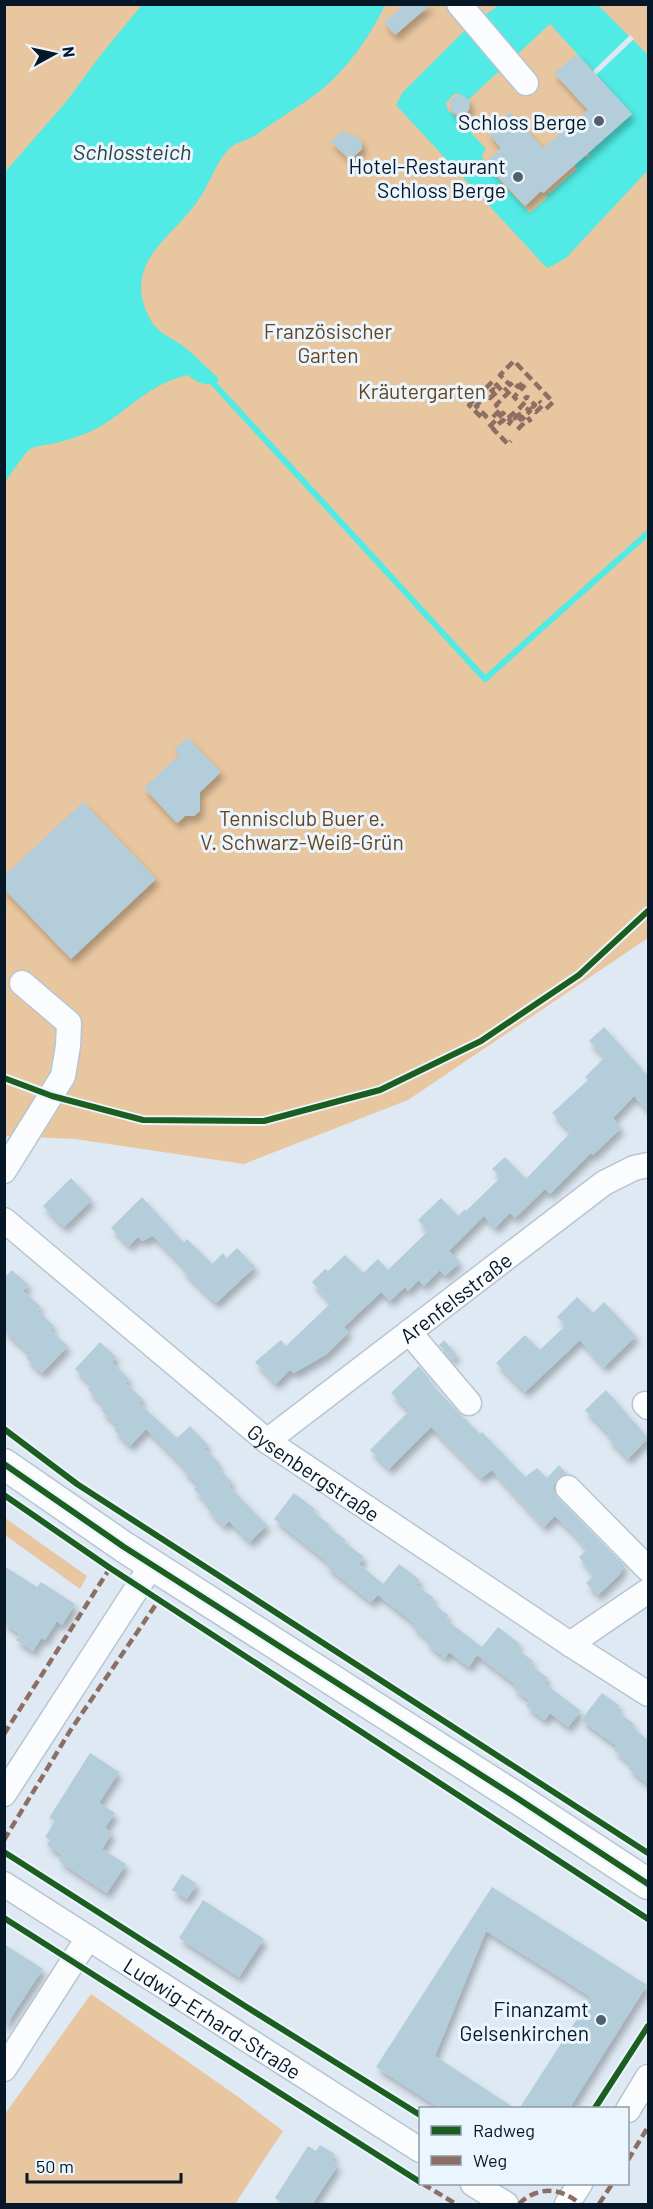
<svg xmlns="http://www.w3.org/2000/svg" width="653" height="2209" font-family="Barlow,sans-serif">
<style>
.green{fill:#e8c69f}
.water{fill:#51eae4;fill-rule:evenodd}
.pier{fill:#dee9f3}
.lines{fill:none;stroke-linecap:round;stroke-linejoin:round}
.stream{stroke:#51eae4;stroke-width:6}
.building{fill:#b3cdda;filter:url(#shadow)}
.minor-casing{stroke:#b7c5d2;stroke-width:27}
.major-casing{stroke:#b7c5d2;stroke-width:33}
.minor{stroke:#fafcfd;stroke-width:24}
.major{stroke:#fafcfd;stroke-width:30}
.quiet{stroke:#8d6e63;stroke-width:4.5;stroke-dasharray:9 4.5;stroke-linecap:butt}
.cycleway-casing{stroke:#ebf5fe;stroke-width:10}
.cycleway{stroke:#1b5e20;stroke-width:6}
.poi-dot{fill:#52606e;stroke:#ebf5fe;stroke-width:2}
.labels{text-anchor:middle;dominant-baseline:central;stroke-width:6;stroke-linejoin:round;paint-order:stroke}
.poi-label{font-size:21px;fill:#061727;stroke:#ebf5fe;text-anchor:end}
.park-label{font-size:21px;fill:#66441e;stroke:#ebf5fe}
.street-label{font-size:21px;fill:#061727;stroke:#ebf5fe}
.water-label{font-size:22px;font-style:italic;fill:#284441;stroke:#ebf5fe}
</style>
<defs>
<filter id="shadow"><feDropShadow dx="3.5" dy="6" stdDeviation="3" flood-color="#0004"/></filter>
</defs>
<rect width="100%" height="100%" fill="#dee9f3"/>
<path class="green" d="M5 5H648V938L408 1100 244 1164 75 1139 7 1136 5 1139Z
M5 1518 87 1576 80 1589 5 1535Z
M91 1994 237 2096 283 2131 235 2204H5V2114Z"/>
<path class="water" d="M142 5H385C369 39 343 75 312 97 294 110 276 120 259 133 250 140 234 142 227 151 214 166 209 186 197 202 170 240 121 263 150 319 158 335 175 338 188 350 199 359 208 369 218 378V382C205 387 198 383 188 375 143 385 125 417 87 433 77 437 67 440 56 443 48 445 37 445 29 450 25 453 10 475 5 482V172L66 102 103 52Z
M499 5H598L648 55V170L566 258 548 268 544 265 396 105 403 92 467 28ZM550 24 632 114 588 153 590 155 587 158 585 156 574 165 577 169 549 194 545 193 548 197 530 213 484 164 482 155 486 149 455 115 448 111 446 103 454 94H460L468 100Z"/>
<path class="pier" d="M630 35 634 39 596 75 593 71Z"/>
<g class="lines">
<path class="stream" d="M214 384 485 679 648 533"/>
</g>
<path class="building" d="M405 4H431L395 35 384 22Z
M577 54 632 114 543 193 541 191 525 206 485 163 501 148 490 135V129L510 112 543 148 588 110 554 73Z
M450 105a10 10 0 1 1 20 0a10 10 0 1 1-20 0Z
M343 130 347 134 356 136 362 143V149L350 160 331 142Z
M188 738 221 772 200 792V811L194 816H185L177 823 144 788 179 755 174 749Z
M83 802 156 879 71 959 4 889V876Z
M604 1027 648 1076V1111L634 1096 613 1118 621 1128 593 1155 591 1153 550 1194 545 1189 515 1218 510 1213 495 1228 484 1216 449 1251 460 1262 445 1276 440 1270 424 1286 419 1280 408 1291 405 1287 390 1301 381 1292 344 1327 349 1332 327 1354 294 1373 290 1370 276 1384 255 1362 281 1340 286 1346 331 1303 312 1282 325 1269 328 1271 345 1255 363 1273 378 1259 388 1270 428 1231 418 1220 441 1198 458 1216 465 1209 466 1211 501 1177 492 1169 505 1157 526 1179 571 1132 552 1113 588 1080 585 1077 605 1057 589 1041Z
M71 1178 92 1200 64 1227 43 1206Z
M142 1197 184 1243 187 1239 212 1264 223 1253 227 1258 237 1248 255 1267 216 1303 182 1270 185 1268 153 1236 142 1241 138 1237 129 1246 111 1228Z
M12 1270 29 1285 23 1291 41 1307 37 1310 54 1326 50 1330 68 1346 42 1373 26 1358 30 1354 4 1330V1274L6 1276Z
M577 1297 593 1313 604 1302 636 1336 604 1367 580 1340 525 1392 496 1363 525 1335 540 1350 566 1325 557 1317Z
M444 1340 457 1355 452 1360 439 1345Z
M100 1342 116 1357 112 1362 129 1379 125 1383 143 1399 139 1403 177 1438 190 1426 208 1445 204 1448 220 1464 217 1467 232 1482 228 1485 267 1525 250 1542 229 1521 224 1526 206 1507 209 1505 194 1489 198 1485 183 1470 185 1468 146 1429 130 1446 114 1430 118 1426 101 1410 105 1407 88 1390 92 1386 75 1369Z
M419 1366 431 1381 430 1382 458 1412 480 1434 482 1432 525 1477 537 1468 547 1478 559 1465 567 1474 558 1478 554 1484V1491L558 1498 625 1566 620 1572 621 1573 598 1595 586 1583 594 1575 579 1557 587 1549 571 1531 555 1516 544 1527 492 1470 481 1478 431 1427 389 1469 370 1450 409 1411 391 1393Z
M606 1390 648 1438 628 1459 607 1437 610 1435 585 1410Z
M294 1493 315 1509 313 1512 330 1525 328 1527 346 1540 344 1542 364 1557 359 1564 383 1584 399 1564 420 1580 416 1585 434 1598 431 1602 448 1615 445 1619 482 1647 498 1627 520 1644 516 1648 533 1661 530 1665 548 1678 544 1683 581 1711 568 1727 550 1713 545 1720 526 1706 530 1701 513 1688 516 1685 477 1655 469 1667 449 1652 445 1658 426 1643 429 1640 412 1626 414 1623 378 1595 371 1602 326 1566 329 1563 274 1519Z
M4 1566 37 1587 41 1582 75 1604 62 1625 57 1621 45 1640 41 1638 33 1651 16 1640 20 1634 4 1623Z
M602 1693 620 1706 616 1710 634 1724 632 1727 648 1740V1784L628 1768 631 1764 614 1750 617 1746 581 1720Z
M90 1753 119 1772 99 1803 115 1813 105 1828 112 1833 102 1849 126 1864 107 1893 59 1861 62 1855 47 1845 50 1840 45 1837 55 1821 49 1818Z
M182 1874 197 1884 187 1899 172 1890Z
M492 1887 647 1985 569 2109H519L591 1997 486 1931 435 2056 516 2109H441L376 2067Z
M203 1900 264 1939 239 1977 179 1938Z
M4 1944 43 1969 4 2028Z
M320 2145 335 2154 331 2160 338 2165 312 2205H286L275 2198 308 2146 316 2151Z"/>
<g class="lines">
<defs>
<g id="minor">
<path d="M459 4 526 83"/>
<path d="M4 1171 63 1076 68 1046 69 1023 22 983"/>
<path id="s1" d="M4 1220 267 1441 570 1644 648 1694"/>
<path d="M409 1332 469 1403"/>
<path d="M645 1404 648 1407"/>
<path id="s2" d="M267 1441 604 1183 634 1168 648 1165"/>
<path d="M568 1488 648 1569"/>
<path d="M570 1644 648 1591"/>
<path d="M4 1794 152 1565"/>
<path id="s3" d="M4 1884 420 2150"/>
<path d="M4 2069 88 1938"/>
<path d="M628 2110 648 2077"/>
<path d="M473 2184 506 2204"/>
<path d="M567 2204 580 2184"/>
</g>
<path id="major" d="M4 1464 124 1547 517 1798 648 1884"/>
</defs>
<use href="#minor" class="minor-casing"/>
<use href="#major" class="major-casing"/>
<use href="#minor" class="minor"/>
<use href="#major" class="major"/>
<path class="quiet" d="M522 383 518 387 513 382 510 385 500 375 514 361 553 402 543 412
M479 395 482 398 486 395 490 398 497 392 494 389 490 392
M517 400 514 397 525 385
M480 402 476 406 486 416 483 419 469 405 493 381 503 392 507 388
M532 402 535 405 532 408 536 412 543 405 539 401
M526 408 530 411 526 415 531 422
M519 409 525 402 523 400 527 397 529 398
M493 417 500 410 496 405 512 389
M508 418 516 411 519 414 515 418 518 422 522 417 526 421 515 432
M489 427 503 413 511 421 508 425 503 420 493 429 508 444 511 441
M4 1734 110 1568
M4 1840 70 1731 159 1600
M628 2160 648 2127
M423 2184 456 2204
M519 2204C537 2186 561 2187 580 2204
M599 2204 612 2184"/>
<defs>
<path id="cycleway" d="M4 1078 52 1096 143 1120 264 1121 380 1090 481 1041 579 975 648 911
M4 1429 77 1484 648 1853
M4 1464 124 1547 517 1798 648 1884
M4 1495 110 1568 648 1919
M4 1852 245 2006 420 2115
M4 1918 420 2182
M595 2108 648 2026"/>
</defs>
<use href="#cycleway" class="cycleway-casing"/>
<use href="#cycleway" class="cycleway"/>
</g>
<g class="poi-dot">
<circle cx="599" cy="121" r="6"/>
<circle cx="518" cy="177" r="6"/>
<circle cx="601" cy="2020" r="6"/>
</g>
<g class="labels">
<g class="poi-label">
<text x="587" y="121">Schloss Berge</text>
<text x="506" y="165">Hotel-Restaurant<tspan x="506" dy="24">Schloss Berge</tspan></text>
<text x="589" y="2008">Finanzamt<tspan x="589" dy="24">Gelsenkirchen</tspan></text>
</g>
<g class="park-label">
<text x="328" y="330">Französischer<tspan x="328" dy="24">Garten</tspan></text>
<text x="422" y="390">Kräutergarten</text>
<text x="302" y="817">Tennisclub Buer e.<tspan x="302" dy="24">V. Schwarz-Weiß-Grün</tspan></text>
</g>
<g class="street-label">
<text stroke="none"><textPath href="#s2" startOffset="237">Arenfelsstraße</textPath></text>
<text stroke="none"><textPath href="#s1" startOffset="400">Gysenbergstraße</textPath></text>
<text stroke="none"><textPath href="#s3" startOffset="248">Ludwig-Erhard-Straße</textPath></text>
</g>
<g class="water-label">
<text x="132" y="151">Schlossteich</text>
</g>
</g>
<rect width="653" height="2209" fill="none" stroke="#061727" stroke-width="12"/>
<rect x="419" y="2107" width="210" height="78" fill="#ebf5fe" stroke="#8f9ca8" stroke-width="1.5"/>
<rect x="431" y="2126" width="30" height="9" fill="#1b5e20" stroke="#8f9ca8" stroke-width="1.5"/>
<text x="473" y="2137" font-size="18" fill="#061727">Radweg</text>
<rect x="431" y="2156" width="30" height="9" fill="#8d6e63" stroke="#8f9ca8" stroke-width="1.5"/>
<text x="473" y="2167" font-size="18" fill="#061727">Weg</text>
<g transform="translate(54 54) rotate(82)" stroke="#ebf5fe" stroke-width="4.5" paint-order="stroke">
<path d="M0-4.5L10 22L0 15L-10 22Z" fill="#061727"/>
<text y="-9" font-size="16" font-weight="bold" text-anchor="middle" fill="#061727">N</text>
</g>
<path d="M27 2173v9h154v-9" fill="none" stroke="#061727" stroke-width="3"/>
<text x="36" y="2173" font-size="18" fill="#061727" stroke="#ebf5fe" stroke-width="4.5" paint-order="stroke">50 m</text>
</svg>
